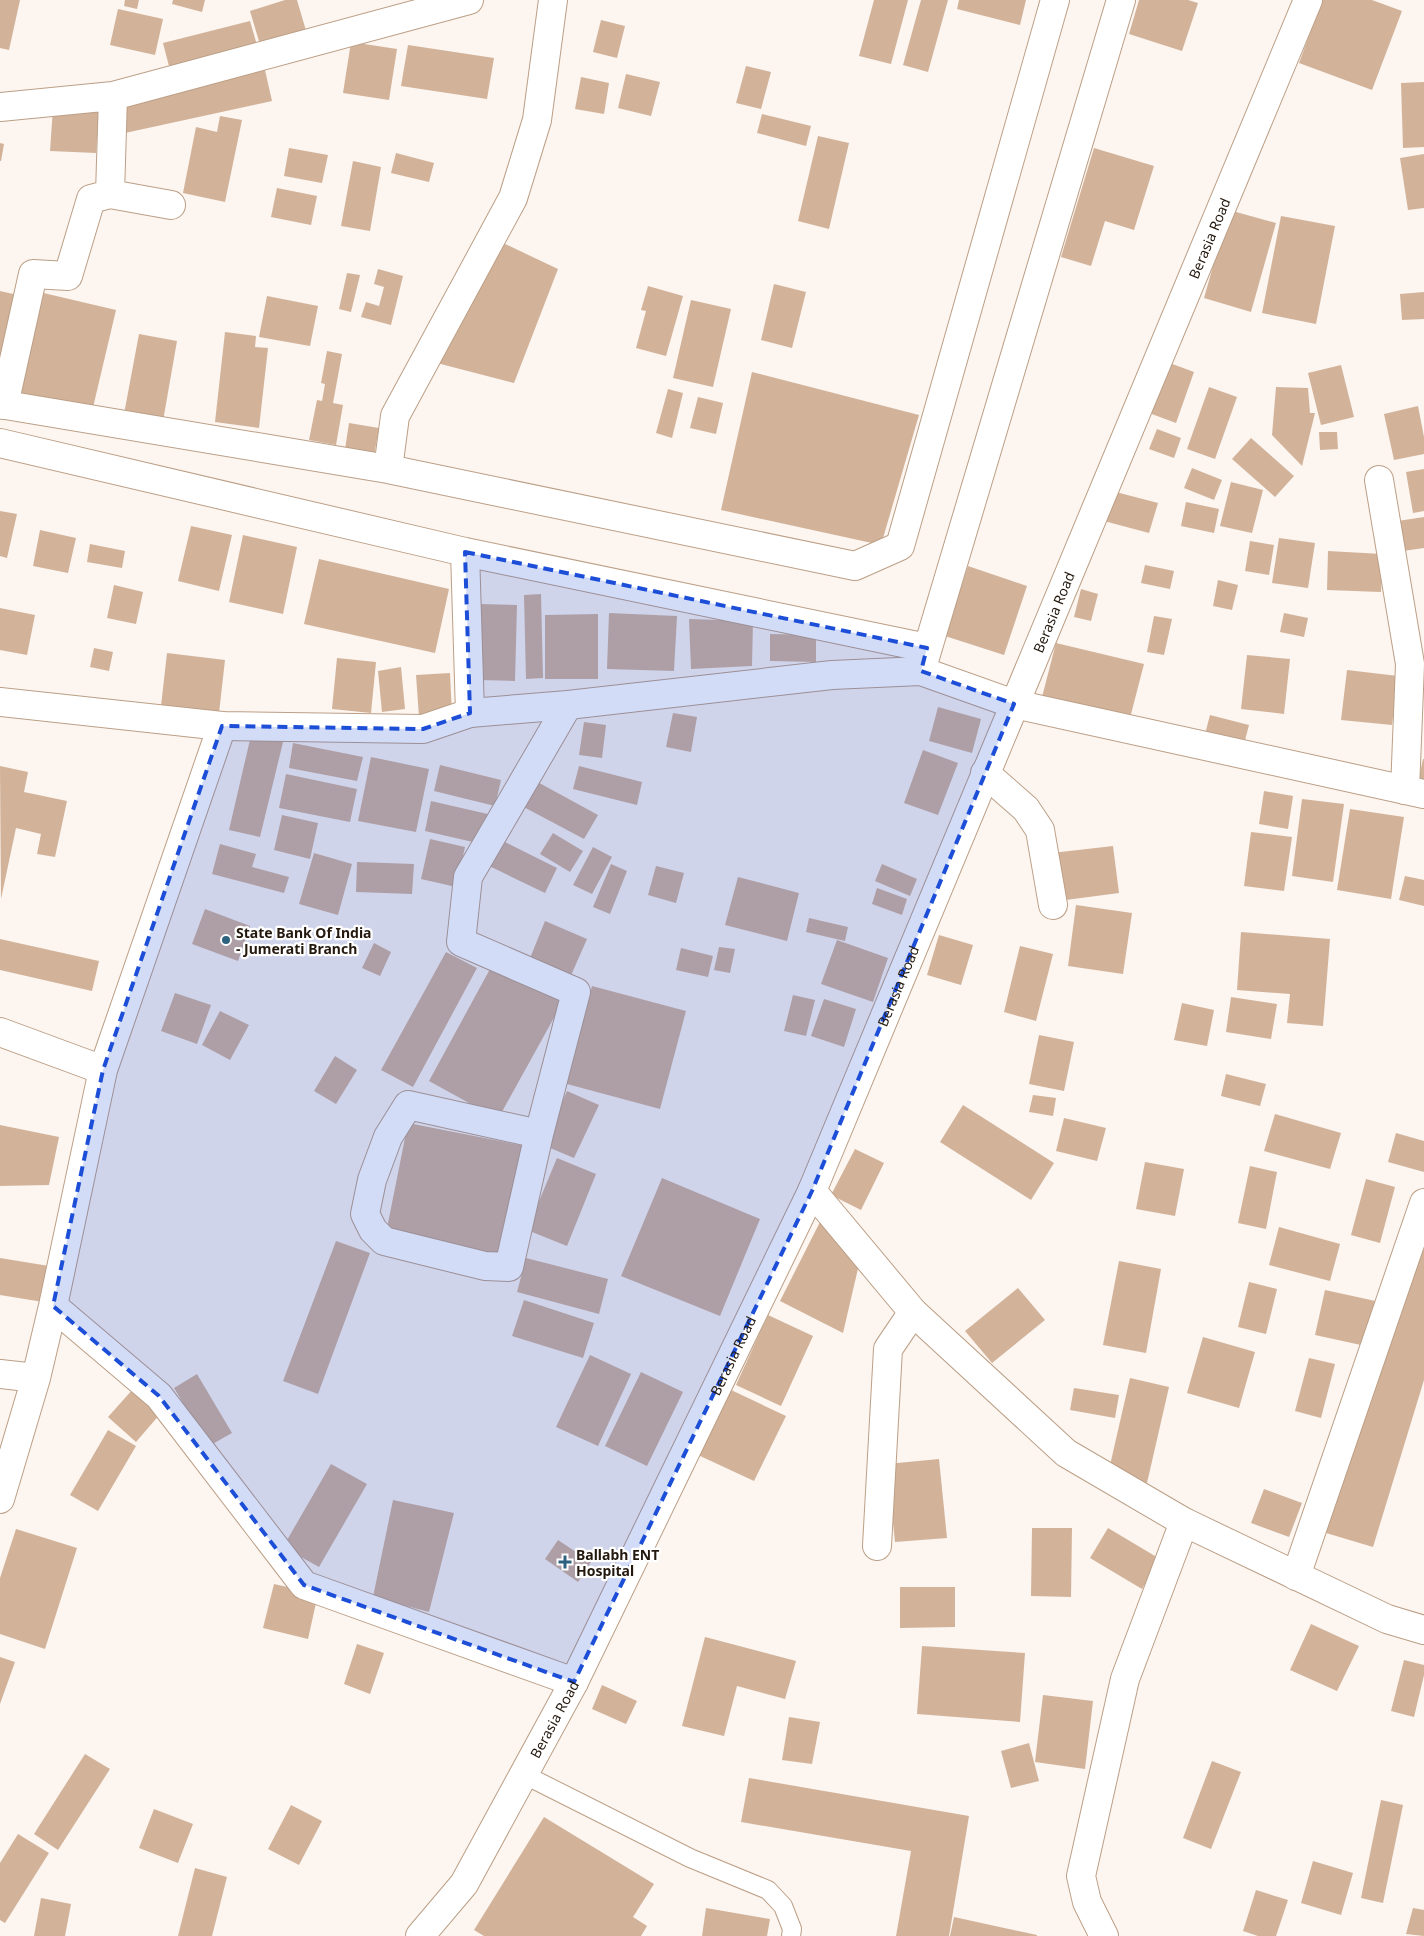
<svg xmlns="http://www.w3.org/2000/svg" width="1424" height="1936" font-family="'Noto Sans',sans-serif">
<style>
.building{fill:#d2b39a}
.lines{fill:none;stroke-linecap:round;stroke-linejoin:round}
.service-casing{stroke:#bc9f86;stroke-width:20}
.minor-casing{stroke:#bc9f86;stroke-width:30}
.tertiary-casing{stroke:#bc9f86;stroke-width:30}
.service{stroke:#fff;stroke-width:18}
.minor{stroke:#fff;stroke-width:28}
.tertiary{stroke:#fff;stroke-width:28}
.marked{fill:#1d4ed8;fill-opacity:0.2;stroke:#1d4ed8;stroke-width:4;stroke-dasharray:10 6;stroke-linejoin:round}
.poi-dot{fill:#2d617d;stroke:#fff;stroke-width:2}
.labels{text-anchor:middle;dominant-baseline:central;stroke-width:4.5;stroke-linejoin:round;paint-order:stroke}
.street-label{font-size:14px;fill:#24190f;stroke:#fff}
.poi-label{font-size:14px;font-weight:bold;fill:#24190f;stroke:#fff;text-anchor:start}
</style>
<rect width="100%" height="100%" fill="#fcf5f0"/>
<path class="building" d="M0 0H20L9 50 0 48Z
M125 0H139L137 9 124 6Z
M173 0H205L202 12 172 4Z
M285 0H297L307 34 261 48 250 11Z
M874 0H908L891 64 859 56Z
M921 0H948L928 72 903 65Z
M959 0H1026L1020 25 957 9Z
M1139 0H1188L1198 3 1182 51 1129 34Z
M1322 0H1372L1402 11 1372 90 1299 63Z
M118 9 163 19 155 55 110 45Z
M601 20 625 26 617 58 593 52Z
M250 21 259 52 171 74 163 43Z
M351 42 397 49 389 100 343 93Z
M408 45 494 58 487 99 401 86Z
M746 66 771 72 761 109 736 103Z
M265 70 272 101 125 133 118 102Z
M626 74 660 82 651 116 618 108Z
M581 77 609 83 604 114 575 109Z
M1424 82V147L1403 148 1401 83Z
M53 108 99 110 96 153 50 151Z
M762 114 811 126 806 146 757 133Z
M220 116 242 120 225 202 183 193 196 127 217 132Z
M818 136 849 143 829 229 798 221Z
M0 143 4 144 1 161H0Z
M289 148 328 155 322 183 284 176Z
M1094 148 1154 166 1134 230 1105 221 1091 266 1061 257Z
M396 153 434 163 429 182 391 173Z
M1424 154V208L1408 210 1400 158Z
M353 161 381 167 370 231 341 226Z
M277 188 317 196 311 225 271 217Z
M1229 210 1276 223 1251 312 1204 298Z
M1281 216 1335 226 1316 324 1262 313Z
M501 242 558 269 514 383 433 362Z
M378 269 403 276 391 325 361 317 366 302 379 306 384 287 374 284Z
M347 273 360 275 351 312 339 309Z
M774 284 806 292 792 348 761 340Z
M648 286 683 296 666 356 636 348 646 311 641 310Z
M0 291 22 296 0 389Z
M35 291 116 310 91 416 9 396Z
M1424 292V319L1402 320 1400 294Z
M267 296 318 306 310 346 259 337Z
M691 300 731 309 713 387 673 378Z
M225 332 256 336 255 347 268 348 259 428 215 422Z
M139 334 177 341 163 421 124 414Z
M327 351 342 354 333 403 343 405 336 445 309 440 317 400 322 401 325 384 321 383Z
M1167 362 1194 372 1176 423 1149 413Z
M1341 365 1354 417 1321 425 1308 373Z
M752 372 919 415 881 545 721 510Z
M1209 387 1237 397 1215 459 1187 449Z
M1276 387 1308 388 1310 413H1315L1302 466 1272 435Z
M668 389 683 393 672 438 656 433Z
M698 397 723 403 716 434 690 428Z
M1418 406 1424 437V454L1394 460 1384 414Z
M349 423 379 428 373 461 344 456Z
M1157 429 1181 438 1174 458 1149 449Z
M1319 432H1337L1338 449 1320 450Z
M1251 438 1294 476 1275 497 1232 459Z
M1192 468 1222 480 1214 500 1184 488Z
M1424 469V511L1413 513 1406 472Z
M1231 482 1263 490 1252 533 1220 526Z
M1112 491 1158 503 1149 533 1104 521Z
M1186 502 1219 509 1214 533 1181 526Z
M0 511 17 514 7 558 0 556Z
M1424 517V548L1396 552 1391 522Z
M191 526 232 535 219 591 178 581Z
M40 530 76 538 68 573 33 566Z
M243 535 297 547 283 614 229 602Z
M1279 538 1315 543 1308 588 1272 583Z
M1250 541 1274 545 1269 575 1245 571Z
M90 544 125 551 122 568 87 562Z
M1328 551 1382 554 1381 592 1327 590Z
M319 559 449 589 435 653 304 624Z
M1145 565 1174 571 1170 589 1141 583Z
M968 566 1027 586 1004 655 945 636Z
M1218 580 1238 585 1232 610 1213 606Z
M114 585 143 592 136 624 107 618Z
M1081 589 1098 594 1091 621 1074 617Z
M541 594 543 678 526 679 524 595Z
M478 604 517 605 515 681 477 680Z
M0 608 35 615 27 655 0 650Z
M609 613 677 616 674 671 607 669Z
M1284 613 1308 618 1304 637 1280 632Z
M598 614V679H545V615Z
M1154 616 1172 619 1164 655 1147 652Z
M689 619 753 621 752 666 691 669Z
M770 634 816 635V662L770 661Z
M1056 643 1144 664 1130 718 1042 697Z
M94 648 113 652 109 671 90 667Z
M167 653 225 660 219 713 161 706Z
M1247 655 1290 659 1284 714 1241 709Z
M337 658 376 662 371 713 332 709Z
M401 667 405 709 382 712 378 671Z
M1347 670 1398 676 1392 725 1341 720Z
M450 673 452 715 419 717 416 675Z
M938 707 981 719 972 753 929 741Z
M673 713 697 717 691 752 666 747Z
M1210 715 1249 725 1242 752 1203 742Z
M584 722 606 725 602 758 579 755Z
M252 731 284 738 260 837 229 830Z
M293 743 363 757 357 781 289 768Z
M923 750 958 763 938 815 904 803Z
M371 757 429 769 416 832 358 821Z
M1423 759H1424V783L1418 782Z
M440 765 501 780 495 806 434 791Z
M0 766 28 772 24 792 67 801 55 857 37 854 41 834 16 828 1 899Z
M579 766 642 782 637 805 573 789Z
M286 774 357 789 350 822 279 808Z
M532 779 598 815 584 839 518 804Z
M1264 791 1293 796 1288 829 1259 824Z
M1302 799 1344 804 1333 882 1292 876Z
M431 801 492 815 486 845 425 831Z
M1350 809 1404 817 1391 899 1337 890Z
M282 815 318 823 310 859 274 850Z
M1251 832 1292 837 1284 891 1244 886Z
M553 833 583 851 570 872 540 854Z
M430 839 465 847 456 887 421 879Z
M499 839 557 868 545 893 487 865Z
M220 844 256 854 252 867 289 877 284 893 212 874Z
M1113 846 1119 893 1058 901 1052 853Z
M593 847 612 857 592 894 573 885Z
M314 853 352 864 338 915 299 904Z
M357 862 414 864 412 894 356 892Z
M611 864 627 871 610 914 593 907Z
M882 864 917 879 910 896 875 881Z
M656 866 684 873 676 903 648 895Z
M1405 876 1424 880V906L1399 900Z
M738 877 799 893 787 941 725 925Z
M877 888 907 899 902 915 872 904Z
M1076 905 1132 913 1123 974 1068 966Z
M205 909 250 926 238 961 192 944Z
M809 918 848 927 845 941 806 932Z
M545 921 587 939 569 980 528 963Z
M1241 932 1330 939 1323 1026 1287 1023 1290 994 1237 990Z
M939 935 973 945 961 985 927 975Z
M0 939 99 961 92 991 0 970Z
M837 940 888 958 873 1002 821 984Z
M374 943 391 952 380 976 362 968Z
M1020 946 1053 954 1036 1021 1004 1012Z
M719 947 735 949 730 973 714 970Z
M681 948 713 956 708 977 676 970Z
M446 952 477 968 413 1087 381 1070Z
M496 958 566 996 498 1119 429 1081Z
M592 986 686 1011 660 1109 567 1084Z
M175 993 211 1005 197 1044 161 1031Z
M793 995 815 1000 806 1036 784 1031Z
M1231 997 1277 1004 1271 1039 1226 1032Z
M824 999 856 1009 844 1047 811 1036Z
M1182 1003 1214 1010 1207 1046 1174 1040Z
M220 1011 249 1025 230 1060 202 1045Z
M1039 1035 1074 1042 1064 1091 1029 1084Z
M335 1056 357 1070 336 1104 314 1091Z
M1226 1074 1266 1084 1260 1106 1221 1096Z
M567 1091 599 1105 574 1158 543 1145Z
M1033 1095 1056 1098 1053 1116 1029 1112Z
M963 1105 1054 1163 1031 1200 940 1142Z
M1275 1114 1341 1133 1330 1169 1264 1151Z
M1064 1118 1106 1128 1097 1161 1056 1151Z
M408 1123 525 1146 498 1257 386 1233Z
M0 1125 59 1137 49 1185 0 1186Z
M1396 1133 1424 1141V1172L1388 1162Z
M855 1149 884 1163 861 1210 831 1195Z
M557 1158 596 1174 567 1246 527 1230Z
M1145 1162 1184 1169 1175 1216 1136 1209Z
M1250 1166 1277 1172 1266 1229 1238 1223Z
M662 1178 760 1219 720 1316 621 1276Z
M1366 1179 1395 1187 1380 1243 1351 1235Z
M822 1218 860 1260 843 1333 780 1301Z
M1279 1227 1340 1244 1330 1281 1269 1265Z
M1415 1236 1424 1239V1380L1373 1547 1326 1533Z
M336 1241 370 1253 318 1394 283 1381Z
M0 1258 49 1266 43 1302 0 1295Z
M526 1258 608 1279 599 1314 517 1292Z
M1119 1261 1161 1269 1146 1353 1103 1345Z
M1249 1282 1277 1289 1266 1334 1238 1327Z
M1018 1288 1045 1320 992 1363 965 1331Z
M1325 1290 1380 1302 1370 1347 1315 1335Z
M524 1300 594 1323 583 1358 512 1336Z
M768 1315 813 1336 781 1406 736 1385Z
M1203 1337 1255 1352 1239 1408 1187 1393Z
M590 1355 631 1374 598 1446 556 1427Z
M1309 1358 1335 1364 1321 1418 1295 1411Z
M641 1372 683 1392 647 1466 605 1446Z
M197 1374 232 1433 209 1446 174 1388Z
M1130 1378 1169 1387 1147 1483 1108 1474Z
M1074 1388 1119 1395 1115 1418 1070 1410Z
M133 1389 161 1413 136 1442 108 1417Z
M729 1389 786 1416 754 1481 698 1455Z
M108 1430 136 1446 98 1511 70 1495Z
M939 1459 947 1538 895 1542 887 1464Z
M331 1464 367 1484 319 1567 283 1547Z
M1264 1489 1302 1503 1289 1537 1251 1523Z
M393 1500 454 1513 429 1612 373 1597Z
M1032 1528H1072L1071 1597 1031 1596Z
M1108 1528 1160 1559 1142 1589 1090 1558Z
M16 1529 77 1548 45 1649 0 1634V1578Z
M558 1540 591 1562 578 1582 545 1559Z
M274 1584 318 1594 308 1639 263 1628Z
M900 1587H955V1627L900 1628Z
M1311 1624 1359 1646 1337 1691 1290 1670Z
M705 1637 796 1661 785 1699 737 1686 724 1736 682 1726Z
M357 1644 384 1653 370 1694 344 1684Z
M922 1646 1025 1653 1020 1722 917 1714Z
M0 1657 15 1662 0 1704Z
M1404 1660 1424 1665V1675L1414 1717 1391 1711Z
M602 1685 637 1701 626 1724 592 1709Z
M1043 1695 1093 1701 1085 1769 1035 1762Z
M789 1717 820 1722 812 1764 782 1760Z
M1029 1743 1039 1781 1011 1788 1001 1751Z
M85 1754 110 1769 58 1850 34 1834Z
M1212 1761 1241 1772 1211 1849 1183 1838Z
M749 1778 969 1816 949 1936H896L911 1851 741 1822Z
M1381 1800 1403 1805 1383 1903 1361 1898Z
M291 1805 322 1821 299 1865 268 1849Z
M154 1809 193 1824 178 1863 139 1848Z
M544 1817 654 1884 633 1917 647 1926 641 1936H484L474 1930Z
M18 1834 49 1853 5 1923 0 1920V1863Z
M1313 1861 1353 1873 1341 1915 1301 1903Z
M195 1868 227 1877 212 1936H178Z
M1256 1890 1288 1900 1276 1936H1258L1243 1931Z
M41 1898 71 1904 65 1936H34Z
M706 1908 770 1919 767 1936H702Z
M1413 1908 1424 1910V1936L1406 1934Z
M954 1917 1037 1935V1936H950Z"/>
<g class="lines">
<defs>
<path id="service" d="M523 1774 690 1858 768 1890 783 1906 792 1929 791 1936"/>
<path id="minor" d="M0 107 113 96 469 0
M110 194 171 205
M0 404 388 469 855 566 900 546 1055 0
M4 405 33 274 68 276 91 199 110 194 113 96
M0 443 465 552 927 648
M388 469 395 416 513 198 537 120 553 0
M1379 480 1410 664 1405 790
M465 552 470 713
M985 773 1026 809 1040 830 1053 905
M0 1032 103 1070
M539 1134 408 1105 388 1137 372 1180 365 1214 373 1230 384 1241 485 1266 509 1267 539 1134 576 992 461 942 468 877 568 705
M53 1306 159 1396 304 1585 574 1682
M0 1374 36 1378
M0 1499 36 1378 53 1306 103 1070 222 726
M877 1546 888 1349 913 1312
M1296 1576 1424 1203
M1104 1936 1087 1902 1081 1876 1125 1679 1184 1522"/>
<g id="tertiary">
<path d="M921 671 1121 0"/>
<path d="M0 702 222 726 423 729 470 713 568 705 832 675 921 671 1014 704 1424 794"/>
<path d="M812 1191 913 1312 1066 1453 1184 1522 1387 1619 1424 1630"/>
<path id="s1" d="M420 1936 464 1884 574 1682 812 1191 1308 0"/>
</g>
</defs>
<use href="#service" class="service-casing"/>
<use href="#minor" class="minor-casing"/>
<use href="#tertiary" class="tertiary-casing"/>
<use href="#service" class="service"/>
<use href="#minor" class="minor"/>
<use href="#tertiary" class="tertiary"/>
</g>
<path class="marked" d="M465 552 927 648 921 671 1014 704 812 1191 574 1682 304 1585 159 1396 53 1306 103 1070 222 726 423 729 470 713Z"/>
<g class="poi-dot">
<circle cx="226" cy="940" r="5"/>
<path d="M562.5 1554.5h5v5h5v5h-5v5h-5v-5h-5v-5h5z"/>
</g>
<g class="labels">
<g class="street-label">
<text stroke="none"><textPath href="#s1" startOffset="1876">Berasia Road</textPath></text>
<text stroke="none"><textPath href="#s1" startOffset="1471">Berasia Road</textPath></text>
<text stroke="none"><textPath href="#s1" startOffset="1066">Berasia Road</textPath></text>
<text stroke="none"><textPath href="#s1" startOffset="661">Berasia Road</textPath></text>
<text stroke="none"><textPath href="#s1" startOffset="256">Berasia Road</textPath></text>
</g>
<g class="poi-label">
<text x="236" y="932">State Bank Of India<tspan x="236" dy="16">- Jumerati Branch</tspan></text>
<text x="576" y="1554">Ballabh ENT<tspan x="576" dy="16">Hospital</tspan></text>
</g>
</g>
</svg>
